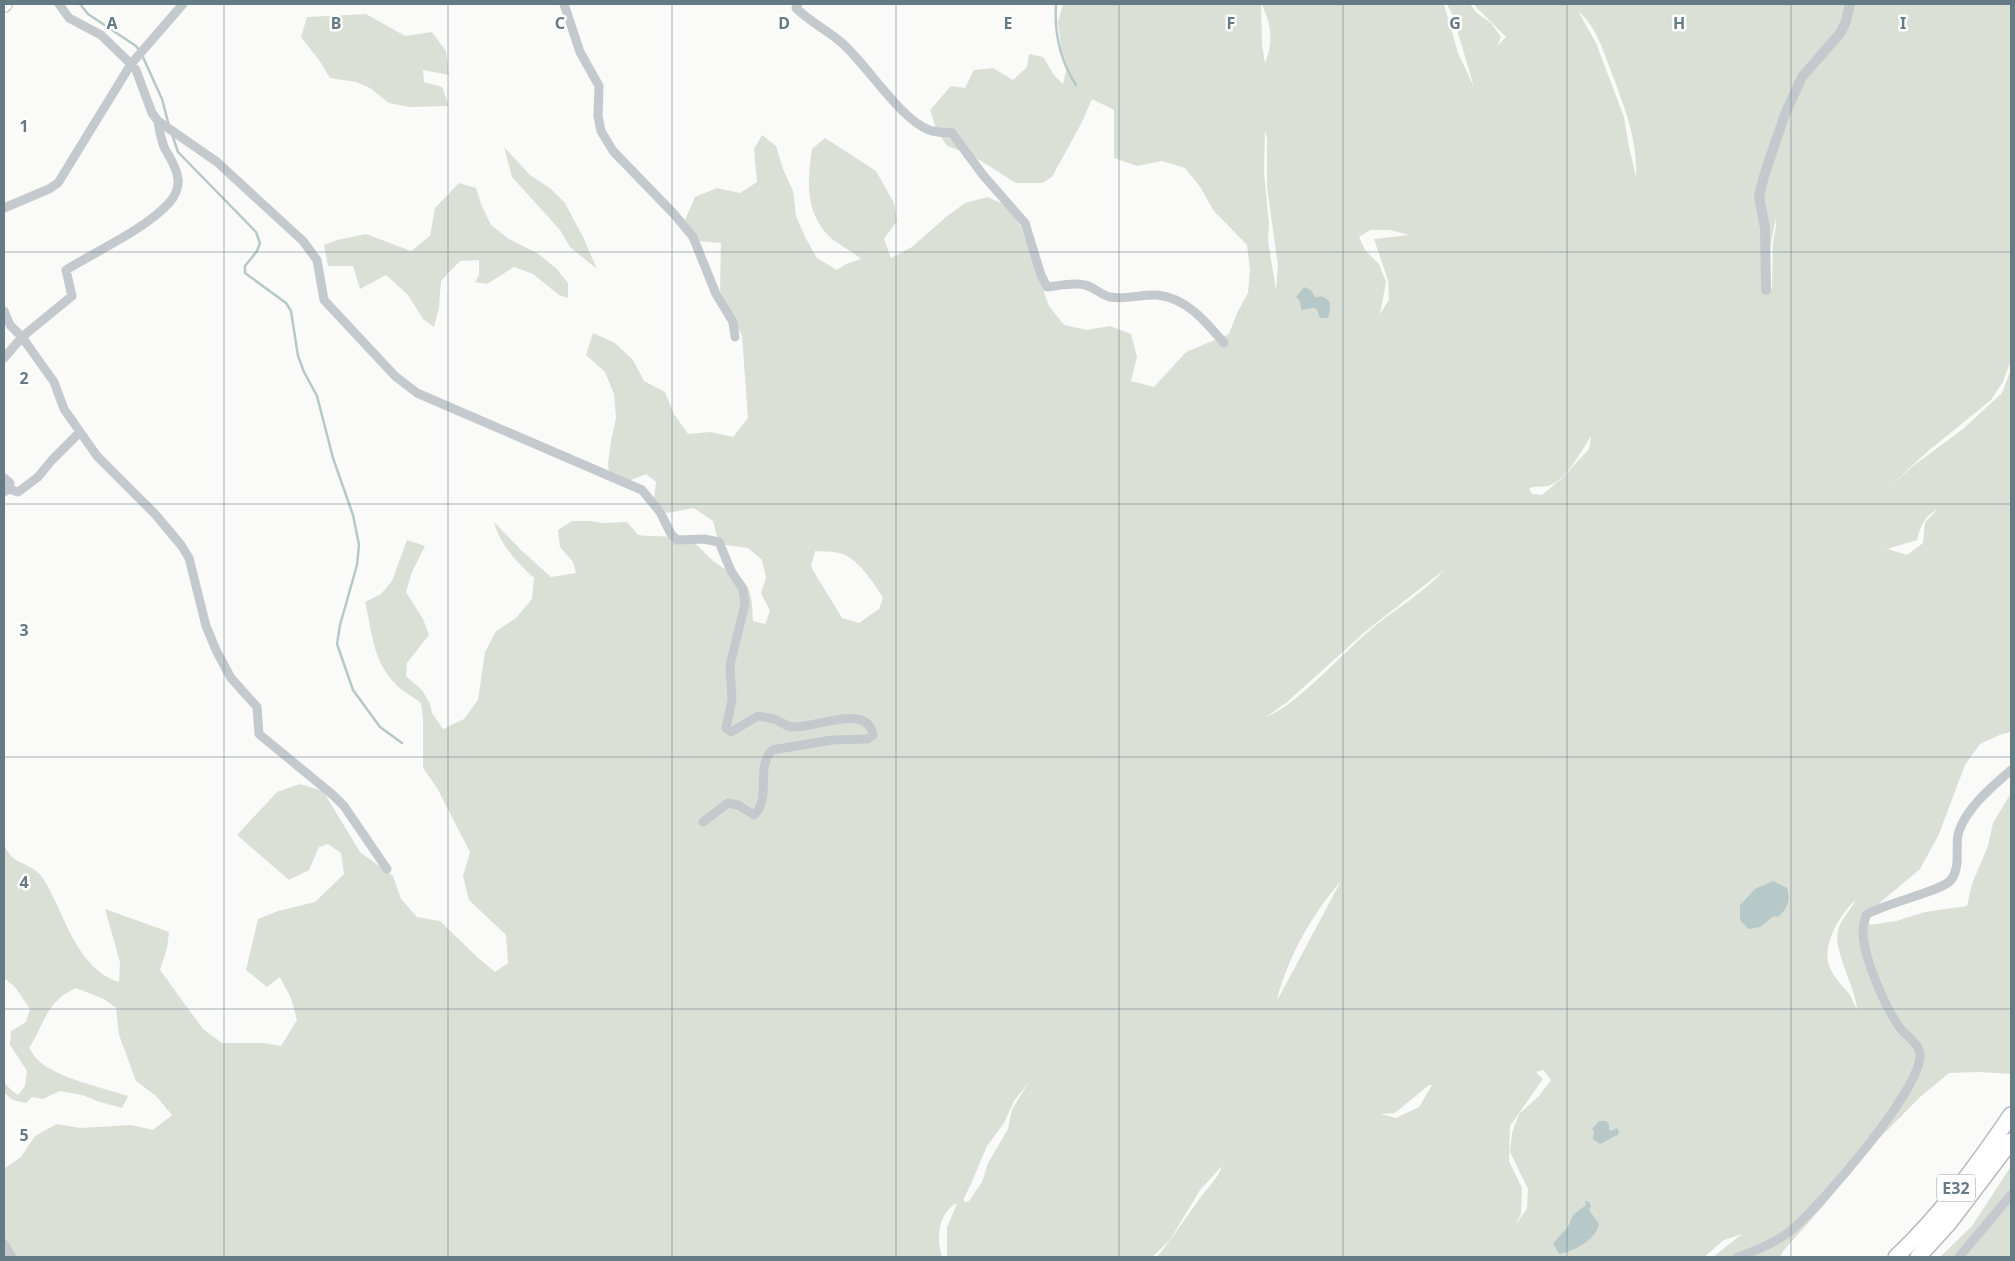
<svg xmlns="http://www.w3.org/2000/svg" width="2015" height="1261" font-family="'Noto Sans',sans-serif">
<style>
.green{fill:#dbe0d7;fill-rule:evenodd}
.water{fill:#b7c8c9}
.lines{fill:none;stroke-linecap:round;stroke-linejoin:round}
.stream{stroke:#b7c8c9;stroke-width:2.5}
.primary-casing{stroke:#b4bcbe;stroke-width:16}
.motorway-casing{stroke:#b4babd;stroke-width:18}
.minor{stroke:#c3c9cc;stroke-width:9}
.tertiary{stroke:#c3c9cc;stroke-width:10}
.primary{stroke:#fff;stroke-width:14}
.motorway{stroke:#fff;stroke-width:15}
.grid{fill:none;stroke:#647a84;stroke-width:1;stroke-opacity:0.55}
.labels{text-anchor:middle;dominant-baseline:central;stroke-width:5;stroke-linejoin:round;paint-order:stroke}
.shield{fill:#fff;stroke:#92a2a9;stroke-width:1}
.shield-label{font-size:16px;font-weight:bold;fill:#647a84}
.grid-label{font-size:16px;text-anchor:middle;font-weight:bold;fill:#647a84;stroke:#fff;stroke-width:5;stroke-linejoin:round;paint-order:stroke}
</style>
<rect width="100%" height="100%" fill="#fafaf8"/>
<path class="green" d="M1063 4H1261L1262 45 1265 63C1274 40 1271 26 1262 4H1444L1458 53 1474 87 1453 16 1447 4H1470L1477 13 1491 23 1501 37 1497 46 1506 37 1473 4H2011V360L2003 382 1991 400 1927 452 1888 488 1913 466 1963 429 2002 393 2011 369V732L2002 734 1980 744 1965 765 1939 834 1920 869 1870 911 1869 925 1896 921 1925 912 1967 906 1972 884 1988 846 1993 823 2011 793V1074L1978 1072 1949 1073 1920 1097 1863 1155 1825 1204 1784 1250 1780 1257H1713L1742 1234 1724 1240 1704 1257H1157C1172 1239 1184 1220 1198 1201 1206 1189 1218 1179 1222 1166L1200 1190 1170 1240 1152 1257H947V1228L957 1203C938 1213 936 1238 942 1257H4V1169L21 1157 35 1136 57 1124 80 1128 131 1125 153 1130 172 1115 156 1096 136 1081 119 1035 116 1008 104 999 76 988C71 991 63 994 59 999 44 1012 40 1032 29 1048 32 1052 35 1057 38 1060 56 1078 104 1088 128 1096L122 1108 100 1102 82 1095 60 1091 43 1099 32 1097 26 1103 13 1100 4 1093V1082L11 1090 18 1095 25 1086 27 1071 10 1045 11 1031 26 1022 30 1009 15 987 4 978V846C7 850 10 855 13 858 22 864 36 868 42 877 65 912 75 968 119 982L120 962 105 909 169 932 167 948 160 970 203 1029 222 1043H264L281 1046 297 1020 291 998 280 977 267 987 246 970 258 919 278 911 315 902 344 874 341 853 328 844 319 847 309 870 289 880 237 835 277 792 300 784 323 791 360 852 393 876 401 899 417 917 440 921 476 956 495 972 508 963 506 935 469 900 463 876 470 852 437 788 423 768V720L421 703C412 696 398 689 391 679 372 656 372 630 365 602L381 594 392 581 407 540 425 546 412 572 406 592 423 619 429 635 407 663 406 676 422 690 430 704 432 713 443 729 464 719 478 700 485 652 496 631 516 618 532 599 534 578C517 562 500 545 494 522L521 550 551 577 576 573 573 562 560 547 558 530 572 521H589L603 523 627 522 638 535C653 537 669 535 684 539 699 543 701 550 711 559 719 567 731 571 740 578 753 588 752 606 753 621L765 624 770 611 761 593 766 578 762 560 748 548 719 544 713 521 694 508 667 513 654 499 656 482 646 474 631 480 610 482 608 464 611 441 616 418 614 394 605 372 586 355 593 333 615 343 633 360 644 381 665 392 674 414 688 434 710 432 733 437 748 418 742 336 720 291 721 243 697 241 685 220 695 197 717 188 740 193 757 182 754 149 762 135 776 146 783 169 793 191 796 216 805 237 817 258 837 270 846 264 861 259C852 251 841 246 832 239 805 215 807 182 812 149L825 138 876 171 894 203 897 221 884 239 891 258 912 247 946 217 965 203 988 197 1009 207 1021 227 1049 306 1064 325 1087 330 1110 326 1131 334 1137 357 1131 381 1154 387 1186 352 1229 334 1237 313 1248 293 1250 270 1247 245 1213 210 1201 188 1185 168 1162 161 1137 166 1114 158V110L1092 99 1082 122 1052 177 1042 183H1016L970 154 947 146 937 131 930 110 951 86 965 88 974 70 993 68 1013 80 1027 67 1029 54 1043 57 1054 75 1063 84 1067 67 1061 47 1058 22ZM1578 11C1598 28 1603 52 1613 76 1625 109 1638 141 1636 177L1628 142 1624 117 1596 43ZM1265 130 1267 139V187L1278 266 1276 290 1268 241 1269 224 1264 172ZM1776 219V226L1773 242 1772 289 1765 290 1770 247ZM1370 230H1390L1409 235 1374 239 1388 280 1389 300 1380 314 1386 282 1379 264 1365 250 1359 237ZM1591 436 1589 449 1562 478 1542 495 1532 494 1529 488C1536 486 1542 487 1548 486 1566 481 1582 450 1591 436ZM1937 510 1925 522 1923 543 1907 555 1888 549 1874 553 1917 540C1920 527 1924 516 1937 510ZM815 551C822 552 831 551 839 553 856 556 875 584 883 598L879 609 859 623 842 618C832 600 820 584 811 566ZM1444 570C1423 594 1393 610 1369 631 1343 653 1296 706 1266 717L1286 703 1366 631ZM1341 881 1279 997 1277 999C1289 955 1311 916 1341 881ZM1856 900C1850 910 1841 920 1838 930 1832 948 1856 989 1857 1009 1854 1005 1853 1000 1850 995 1844 987 1835 979 1831 970 1819 949 1840 913 1856 900ZM1543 1070 1551 1080 1539 1096 1519 1114 1512 1133 1510 1152 1528 1189 1527 1209 1515 1225 1521 1214 1522 1188 1509 1161 1510 1126 1543 1079 1536 1072ZM1029 1082 1012 1109 1008 1129 988 1163 982 1182 969 1201 965 1202 963 1200 971 1184 987 1146 1004 1123 1014 1101ZM1429 1085H1432L1419 1107 1396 1118 1381 1114 1395 1113Z
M366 14 405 36 432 32 446 51 449 75 423 70 424 82 442 87 449 106 409 107 389 103 370 88 356 82 330 78 319 60 301 37 307 17Z
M504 147 530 175 551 189 565 203 584 239 597 269 570 247 560 230 512 177Z
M459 183 476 188 481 204 491 225 509 239 537 253 556 268 568 283V298L559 295 533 274 514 267 487 284 475 282 479 275V260L460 261 441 281 439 308 434 327 423 319 408 295 386 275 360 289 353 266H328L324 245 337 240 366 234 411 251 430 236 435 208Z
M2011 1166V1257H1940L1972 1226Z"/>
<path class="water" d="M1304 287 1311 290 1315 297C1318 297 1321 296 1323 297 1333 300 1330 310 1328 318H1320L1317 310 1314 308 1301 310 1300 301 1296 297Z
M1773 881 1787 888C1791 900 1788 908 1778 917L1774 916 1760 927 1748 929 1740 920V905L1755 889Z
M1599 1121H1606L1609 1124V1129L1611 1131 1617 1128 1619 1132 1618 1135C1610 1137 1607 1142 1600 1144L1593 1139 1594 1131 1592 1129Z
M1585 1201 1589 1202 1591 1206 1589 1210 1599 1224C1596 1240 1574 1251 1559 1254L1553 1243 1568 1227 1573 1215 1586 1205Z"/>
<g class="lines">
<path class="stream" d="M80 4 88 14 136 46 139 50
M1056 4C1054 34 1060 60 1076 85
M142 55 162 99 169 126
M172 134 178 152 256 232 260 243 257 251 245 266V273L286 303 291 311 298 356 304 372 317 396 333 458 353 515 359 545 357 565 340 625 337 644 353 690 380 727 402 743"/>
<defs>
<path id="primary" d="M4 5 5 4"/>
<path id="motorway" d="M1896 1257C1940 1216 1977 1165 2011 1115
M1918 1257 1949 1223 2011 1141"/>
</defs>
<use href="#primary" class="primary-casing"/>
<use href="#motorway" class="motorway-casing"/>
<path class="minor" d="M59 4 69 18 101 35 131 64 136 70 152 113 158 121 217 162 303 241 317 260 324 300 395 376 417 393 642 490 660 512 671 534 677 540 704 539 719 542 731 571 743 589 745 604 730 665 732 700 726 728 731 732 758 716C764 717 769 718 774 719 780 721 785 726 792 727 814 729 867 702 873 735L868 739 832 740 772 750C755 768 772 799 754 815L738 805 728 803 703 822
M564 4 580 52 599 86 598 116 601 131 613 151 674 214 693 237 716 294 733 322 735 337
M798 4 796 8C810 22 827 30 842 43 867 65 900 119 929 130 936 133 945 132 952 133L983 175 1025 223 1041 275 1047 287C1059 286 1073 282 1085 285 1094 287 1101 295 1110 297 1125 300 1142 294 1157 295 1187 298 1206 322 1224 343
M4 208 49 189 58 183 131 64 183 4
M4 311 10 325 22 337 54 382 64 409 97 456 155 514 181 545 189 558 206 626 216 650 231 678 257 707 259 734 333 795 344 806 387 869
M4 358 22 337 72 296 66 270C98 250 144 230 169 203 175 197 179 187 178 179 177 167 169 157 164 147 161 138 159 130 158 121
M4 478 10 483 9 489
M4 492 9 489 18 492 38 477 52 460 80 432
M4 1244 12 1257
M1738 1257C1756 1251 1773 1244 1789 1232 1817 1210 1923 1088 1920 1054 1919 1043 1906 1036 1900 1028 1885 1007 1864 959 1863 933 1863 927 1864 921 1866 915 1884 903 1941 892 1951 880 1962 865 1954 846 1959 831 1968 806 1992 787 2011 770
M1959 1257 2011 1195"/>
<path class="tertiary" d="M1766 290 1765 228 1759 196 1764 176 1785 114 1802 77 1841 32 1846 21 1850 4"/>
<use href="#primary" class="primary"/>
<use href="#motorway" class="motorway"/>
</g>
<path class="grid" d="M224 4V1257M448 4V1257M672 4V1257M896 4V1257M1119 4V1257M1343 4V1257M1567 4V1257M1791 4V1257M4 252H2011M4 504H2011M4 757H2011M4 1009H2011"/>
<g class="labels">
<rect class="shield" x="1937" y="1174.5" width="38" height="27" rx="4"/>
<g class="shield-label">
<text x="1956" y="1188">E32</text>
</g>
</g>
<g class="grid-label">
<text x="112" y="29">A</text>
<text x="336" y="29">B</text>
<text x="560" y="29">C</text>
<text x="784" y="29">D</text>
<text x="1008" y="29">E</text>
<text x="1231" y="29">F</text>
<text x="1455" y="29">G</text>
<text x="1679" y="29">H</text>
<text x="1903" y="29">I</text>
<text x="24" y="132">1</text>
<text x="24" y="384">2</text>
<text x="24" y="636">3</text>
<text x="24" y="888">4</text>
<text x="24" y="1141">5</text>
</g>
<rect width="2015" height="1261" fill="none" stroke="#647a84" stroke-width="10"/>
</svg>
